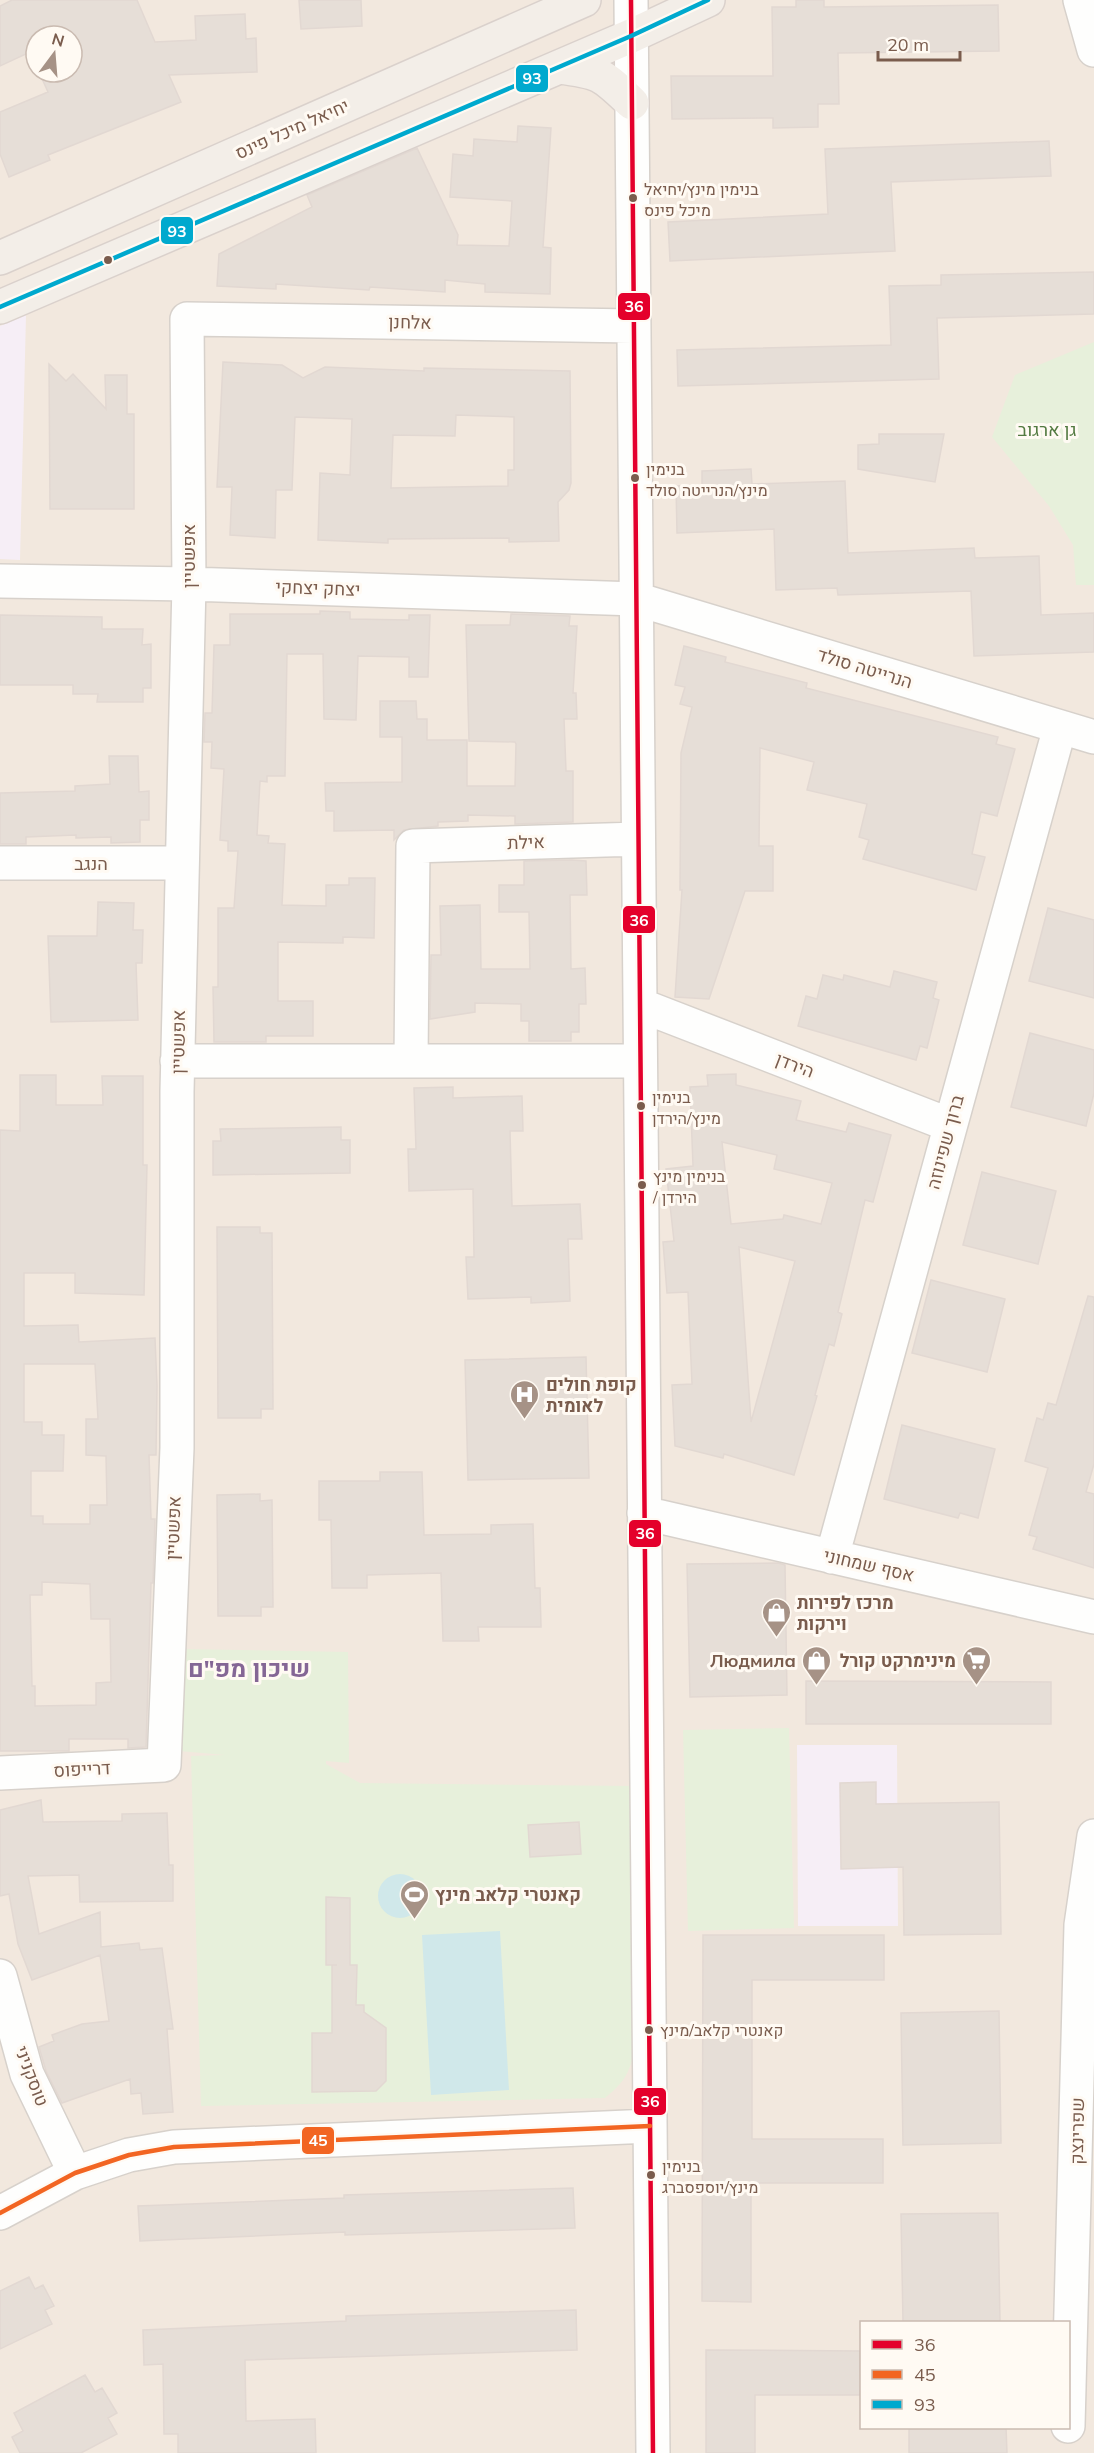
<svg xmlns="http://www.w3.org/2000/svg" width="1094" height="2453" font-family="Mulish,Heebo,sans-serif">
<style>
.residential{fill:#f2e8de;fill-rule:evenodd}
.education{fill:#f6eef6}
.green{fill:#e7f0db}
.water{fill:#d0e8ea}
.building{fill:#e6ded7;stroke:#e2d8d2;stroke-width:1.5;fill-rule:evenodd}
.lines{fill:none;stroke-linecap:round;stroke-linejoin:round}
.minor-casing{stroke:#d7d1cb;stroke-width:36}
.major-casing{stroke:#dad1cc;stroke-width:36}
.minor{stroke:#fefefd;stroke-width:33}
.major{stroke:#f3eee8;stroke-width:33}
.bus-1-casing{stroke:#fffaf3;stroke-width:9}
.bus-2-casing{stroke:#fffaf3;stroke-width:9}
.bus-3-casing{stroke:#fffaf3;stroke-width:9}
.bus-1{stroke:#e4002b;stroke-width:4.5}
.bus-2{stroke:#f26522;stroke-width:4.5}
.bus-3{stroke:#00a9ce;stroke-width:4.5}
.bus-dot{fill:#7a5c4d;stroke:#fffaf3;stroke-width:2}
.labels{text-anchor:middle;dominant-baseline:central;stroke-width:6;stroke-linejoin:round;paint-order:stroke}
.bus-label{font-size:16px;fill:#7a5c4d;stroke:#fffaf3;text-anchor:start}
.street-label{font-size:18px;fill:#7a5c4d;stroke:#fffaf3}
.park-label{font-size:18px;fill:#537a41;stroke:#fffaf3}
.poi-label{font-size:18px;font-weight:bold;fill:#7a5c4d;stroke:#fffaf3;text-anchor:start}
.district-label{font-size:24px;font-weight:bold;fill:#846695;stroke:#fffaf3}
.line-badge{stroke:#fffaf3;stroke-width:2}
.badge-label{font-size:16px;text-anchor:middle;font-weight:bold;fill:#fff}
</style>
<rect width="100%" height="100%" fill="#f9f5f0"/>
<path class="residential" d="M0 0H1094V2453H0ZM36 36H72V72H36ZM862 2322H1068V2428H862Z"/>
<path class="education" d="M26 315 20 560 0 559V326Z
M797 1745H897L898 1926H798Z"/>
<path class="green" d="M1094 342V585H1076L1073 545 1049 506 992 437 1015 375Z
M180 1649 348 1652 349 1763 326 1761V1764L360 1783 631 1786 634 2052C629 2075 623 2083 605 2098L201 2106 191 1756 225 1755 179 1751Z
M789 1728 794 1928 688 1931 683 1730Z"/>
<path class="water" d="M378 1896a22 22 0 1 1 44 0a22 22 0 1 1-44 0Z
M500 1931 509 2090 431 2095 422 1935Z"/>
<path class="building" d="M12 0H137L155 42 196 40 195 16 245 14 246 39 256 38 257 72 169 75 181 102 48 155 50 160 9 177 0 154V112L48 92 39 72H72V36H36V65L30 52 0 66V6Z
M299 0H361L362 26 301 29Z
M796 0H824V7L998 5 999 51 838 53 839 104H818V127L773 128V118L672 119 671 76H773L772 7H796Z
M518 126 551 128 543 247 551 248 550 294 485 292V284L445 280V292L370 287 369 290 276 284V289L217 286 219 254 312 207 307 195 417 148 458 235 457 245 509 246 512 201 450 197 453 154 473 156 474 139 517 142Z
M1049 141 1051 176 891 182 895 251 670 261 668 222 828 214 825 149Z
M1094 272V314L937 318 939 379 678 386 677 350 891 345 889 286 941 285V275Z
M223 362 282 365 303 378 325 367 424 371V368L570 371 571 483 569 490 558 502 559 541 509 542V538L388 539V543L318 540 320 473 350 475 352 419 295 417 292 490H276L275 538 230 535 232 487H217ZM456 415 514 417V470H508V486L391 488 393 435 455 436Z
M49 364 66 381 73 374 106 409 105 375H127V414H134V509H50Z
M879 434H944L935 482 858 469V445L879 444Z
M751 469 752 484 845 481 848 553 974 548 975 558 1039 556 1041 615 1094 613V652L974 656 971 591 838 595 837 588 776 590 774 529 677 533 676 486 702 485V471Z
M320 611 350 612V619L409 620V615H430L428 677H409V657L358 656 356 720 324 719 323 654H287L285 776H267V782L260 781 257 835 269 836 268 843 285 844 282 905 326 906V885H349V878H375L374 938 343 937V943L278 942V1001H313V1036H266V1042H214L213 987H218V908H234L238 851H228V841L220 840 224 769 211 768 212 742H204L205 713H212L214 645H230V614H320Z
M511 614 570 616 569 626H577L573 693H576L577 719H564L566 771H573V822L515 824V816L468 815V821L438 822V826L404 830 394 840V830L334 831V811H326L325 783 402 782V737H380V701H416L417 719H427V740H467V786H515L516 744 515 742 469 741 466 625H510Z
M0 615 102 617V629H143L142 645 151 644V688H143V702H97L98 694H73V685H0Z
M684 646 726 657 725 662 807 683 806 688 998 737 996 744 1015 749 997 816 981 812 972 854 985 857 976 890 863 859 869 840 859 837 867 804 807 790 814 762 760 748 759 846H773V891H745L709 999 675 997 682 890H680L681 753 692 707 680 704 685 687 675 685Z
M109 756H138L139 792 149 791V820H140V842L111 843V837L76 838V835L26 837V844H0V793L75 791V786L110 784Z
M572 860 586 861 587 895H570L571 969 585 968 586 1004H579V1032H571V1041H529V1021H521V1004L475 1003V1012L430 1019 431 955H441L440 906 480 905 481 969H530L529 912H499V885H524V861Z
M98 902 134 903 133 930H143L142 963H136L138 1020 51 1022 48 936H97Z
M1048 908 1094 920V998L1029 981Z
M894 971 937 982 933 998 939 1000 927 1048 920 1046 916 1060 798 1026 806 996 817 999 823 975 843 980 844 975 890 987Z
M1030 1033 1094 1050V1093L1086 1126 1011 1107Z
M736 1074V1085L801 1101 796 1120 846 1132 849 1123 891 1135 873 1202 865 1200 838 1312 842 1314 834 1346 829 1344 815 1395 817 1396 794 1475 724 1454 723 1458 675 1446 672 1385 692 1384 688 1292 667 1293 663 1242 674 1241 666 1169 693 1166 690 1087 708 1086 707 1075ZM722 1142 777 1155 774 1169 832 1183 821 1224 784 1215 783 1219 731 1224ZM739 1247 795 1261 751 1422Z
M20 1075H56V1105H103L102 1076H143V1165H147L144 1295 75 1293V1273H24V1326L78 1325 79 1342 155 1338 157 1386 156 1455H149L151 1519H155L153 1583H151L146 1747 128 1748V1739H69V1751H0V1130L20 1131ZM24 1364H95L98 1419H86V1455L106 1456 107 1505H90V1524H43V1516H31V1471H63L64 1435H42V1422H24ZM42 1582 90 1584 91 1619H110L111 1682 96 1683V1705L35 1706V1686H32L30 1595H42Z
M453 1087V1098L522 1096 523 1131H510L512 1206 580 1204 582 1239H568L570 1301 531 1303V1297L468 1299 466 1257H474L473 1189 409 1191 408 1149H416L414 1088Z
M341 1127V1140H350V1173L213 1175V1141H221L220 1129Z
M982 1172 1056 1191 1038 1264 963 1245Z
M217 1227H260V1233H272L273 1409H261V1418H218Z
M931 1280 1005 1299 987 1372 912 1353Z
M1088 1296 1094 1297V1464L1086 1492 1094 1494V1568L1033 1549 1037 1537 1029 1535 1048 1468 1025 1461 1037 1418 1043 1420 1048 1403 1056 1405Z
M586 1357 589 1478 468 1480 465 1360Z
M902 1425 995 1449 978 1518 960 1513 958 1518 884 1499Z
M380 1472H422L424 1535 491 1534V1525L533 1524 535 1588H540L541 1627H478L479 1641H443L441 1573 367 1575V1588H332L331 1520H319V1481H380Z
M260 1494V1501L272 1500 273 1607H261V1616H218L217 1495Z
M778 1563 785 1565 787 1695 690 1697 687 1564Z
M806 1681 1051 1682V1724H806Z
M876 1782V1804L999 1802 1001 1934 904 1935 903 1867 841 1869 840 1783Z
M41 1800 43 1822 122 1821V1814L167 1813 169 1865H173V1901L80 1902 79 1875 28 1876 39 1934 100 1912 101 1947 139 1943 140 1950 162 1948 173 2029H167L173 2112 143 2114 141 2093 131 2094 130 2079 62 2103 46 2071 39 2047 54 2041 52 2035 82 2024 109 2021 100 1955 32 1980 18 1944 9 1894 0 1896V1810Z
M579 1822 581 1854 530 1857 528 1825Z
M326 1897 350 1898V1965H357L356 2005H364V2012L386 2028V2081L376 2091 312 2092V2033H332V1965H337H326Z
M703 1935H884V1980H752V2139H883V2183H751V2302L702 2301Z
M999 2011 1001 2143 903 2145 901 2013Z
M573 2188 575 2228 345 2235V2232L140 2241 138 2206 344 2198V2195Z
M998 2213 1000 2322H903L901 2214Z
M29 2277 35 2289 43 2285 54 2306 45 2310 52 2324 0 2349V2291Z
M576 2310 577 2350 245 2360 246 2421 315 2419 316 2453H178V2434H164L163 2364 144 2365 143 2330 346 2321V2316Z
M706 2350 861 2351V2395H755V2453H706Z
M85 2375 95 2392 102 2388 117 2413 108 2418 117 2434 81 2453H20L12 2437 23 2431 14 2413Z
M909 2427H1006L1007 2453H909Z"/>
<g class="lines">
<defs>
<path id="minor" d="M631 0 653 2453
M1080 0 1094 50
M0 581 189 584 636 599 1094 737
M0 863H182
M640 1005 950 1125
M177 1061H640
M411 1061 413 846 638 839
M644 1513 1094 1617
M832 1557 1060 727
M0 1773 164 1765 177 1448V1092L189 584 187 319 633 326
M0 1976 27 2074 75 2173
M0 2213 75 2173 129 2155 174 2147 650 2126
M1068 2426 1081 1925 1094 1836"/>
<path id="major" d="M559 67C600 72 602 74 632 103
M0 258 584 0
M0 307 631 36 708 0"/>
</defs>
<use href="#minor" class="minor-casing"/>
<use href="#major" class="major-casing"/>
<use href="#minor" class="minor"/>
<use href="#major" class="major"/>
<defs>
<path id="bus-1" d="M631 0 653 2453"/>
<path id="bus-2" d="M0 2213 75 2173 129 2155 174 2147 650 2126"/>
<path id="bus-3" d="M0 307 631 36 708 0"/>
</defs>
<use href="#bus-1" class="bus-1-casing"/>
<use href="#bus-2" class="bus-2-casing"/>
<use href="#bus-3" class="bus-3-casing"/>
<use href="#bus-1" class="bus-1"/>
<use href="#bus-2" class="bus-2"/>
<use href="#bus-3" class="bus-3"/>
</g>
<defs>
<symbol id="hospital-pin" viewBox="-11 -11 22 30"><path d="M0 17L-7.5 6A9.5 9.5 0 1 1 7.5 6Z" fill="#a69286" stroke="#fffaf3"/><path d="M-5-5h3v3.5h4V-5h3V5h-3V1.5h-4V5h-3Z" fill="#fff"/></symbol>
<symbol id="shop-pin" viewBox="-11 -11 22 30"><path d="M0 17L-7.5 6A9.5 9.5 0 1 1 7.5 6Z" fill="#a69286" stroke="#fffaf3"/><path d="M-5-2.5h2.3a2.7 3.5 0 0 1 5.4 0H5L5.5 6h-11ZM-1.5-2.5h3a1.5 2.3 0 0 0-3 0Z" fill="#fff"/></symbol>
<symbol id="supermarket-pin" viewBox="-11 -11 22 30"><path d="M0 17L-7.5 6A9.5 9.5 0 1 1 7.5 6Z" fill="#a69286" stroke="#fffaf3"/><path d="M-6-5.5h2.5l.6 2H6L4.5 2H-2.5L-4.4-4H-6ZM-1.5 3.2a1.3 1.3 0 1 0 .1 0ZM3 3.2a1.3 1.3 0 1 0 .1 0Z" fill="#fff"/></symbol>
<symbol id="stadium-pin" viewBox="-11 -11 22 30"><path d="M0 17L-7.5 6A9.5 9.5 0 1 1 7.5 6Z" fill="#a69286" stroke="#fffaf3"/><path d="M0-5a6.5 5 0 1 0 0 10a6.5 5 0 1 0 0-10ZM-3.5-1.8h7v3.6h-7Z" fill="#fff"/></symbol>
</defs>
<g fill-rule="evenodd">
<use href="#hospital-pin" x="508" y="1378" width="33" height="45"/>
<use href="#shop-pin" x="760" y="1596" width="33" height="45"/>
<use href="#shop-pin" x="800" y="1644" width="33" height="45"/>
<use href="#supermarket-pin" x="960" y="1644" width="33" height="45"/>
<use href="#stadium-pin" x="398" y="1878" width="33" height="45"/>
</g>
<g class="bus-dot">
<circle cx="633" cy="198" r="5"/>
<circle cx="108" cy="260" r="5"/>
<circle cx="635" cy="478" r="5"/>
<circle cx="641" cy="1106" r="5"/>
<circle cx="642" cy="1185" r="5"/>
<circle cx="649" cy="2030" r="5"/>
<circle cx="651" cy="2175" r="5"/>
</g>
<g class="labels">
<g class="bus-label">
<text x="644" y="189">בנימין מינץ/יחיאל<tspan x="644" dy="21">מיכל פינס</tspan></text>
<text x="646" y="469">בנימין<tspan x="646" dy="21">מינץ/הנרייטה סולד</tspan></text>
<text x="652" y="1097">בנימין<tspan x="652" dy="21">מינץ/הירדן</tspan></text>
<text x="653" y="1176">בנימין מינץ<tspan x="653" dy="21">/ הירדן</tspan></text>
<text x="660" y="2030">קאנטרי קלאב/מינץ</text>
<text x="662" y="2166">בנימין<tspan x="662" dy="21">מינץ/יוספסברג</tspan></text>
</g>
<g class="street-label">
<text transform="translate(292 129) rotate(-24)">יחיאל מיכל פינס</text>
<text transform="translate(410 322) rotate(1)">אלחנן</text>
<text transform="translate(188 556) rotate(-90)">אפשטיין</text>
<text transform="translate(318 588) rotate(2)">יצחק יצחקי</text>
<text transform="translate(865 668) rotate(17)">הנרייטה סולד</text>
<text transform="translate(526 842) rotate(-2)">אילת</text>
<text x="91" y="863">הנגב</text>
<text transform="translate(178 1042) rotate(-89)">אפשטיין</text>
<text transform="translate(795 1065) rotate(21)">הירדן</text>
<text transform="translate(945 1142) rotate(-75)">ברוך שפינוזה</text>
<text transform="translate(173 1528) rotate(-88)">אפשטיין</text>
<text transform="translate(869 1565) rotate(13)">אסף שמחוני</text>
<text transform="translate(82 1769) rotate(-3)">דרייפוס</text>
<text transform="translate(32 2076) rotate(69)">טוסקניני</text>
<text transform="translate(1077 2131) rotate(-89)">שפרינצק</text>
</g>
<g class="park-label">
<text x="1047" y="429">גן ארגוב</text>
</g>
<g class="poi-label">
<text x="546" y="1384">קופת חולים<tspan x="546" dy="21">לאומית</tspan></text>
<text x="797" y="1602">מרכז לפירות<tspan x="797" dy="21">וירקות</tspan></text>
<text x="796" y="1660" text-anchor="end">Людмила</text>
<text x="956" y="1660" text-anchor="end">מינימרקט קורל</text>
<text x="435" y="1894">קאנטרי קלאב מינץ</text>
</g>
<g class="district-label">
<text x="249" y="1668">שיכון מפ"ם</text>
</g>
</g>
<g class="line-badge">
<rect x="515" y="64" width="34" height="29" rx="6" fill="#00a9ce"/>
<rect x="160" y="216" width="34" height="29" rx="6" fill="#00a9ce"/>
<rect x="617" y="292" width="34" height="29" rx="6" fill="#e4002b"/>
<rect x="622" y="905" width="34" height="29" rx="6" fill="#e4002b"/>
<rect x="628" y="1519" width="34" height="29" rx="6" fill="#e4002b"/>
<rect x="633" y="2087" width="34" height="29" rx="6" fill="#e4002b"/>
<rect x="301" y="2126" width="34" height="29" rx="6" fill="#f26522"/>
</g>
<g class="badge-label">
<text x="532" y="84">93</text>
<text x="177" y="237">93</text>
<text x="634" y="312">36</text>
<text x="639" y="926">36</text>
<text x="645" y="1539">36</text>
<text x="650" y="2107">36</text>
<text x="318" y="2146">45</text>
</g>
<rect x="860" y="2321" width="210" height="108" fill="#fffaf3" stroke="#cabbb1" stroke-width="1.5"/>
<rect x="872" y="2340" width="30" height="9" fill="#e4002b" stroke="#cabbb1" stroke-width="1.5"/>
<text x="914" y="2351" font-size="18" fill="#7a5c4d">36</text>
<rect x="872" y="2370" width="30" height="9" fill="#f26522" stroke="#cabbb1" stroke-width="1.5"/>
<text x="914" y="2381" font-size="18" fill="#7a5c4d">45</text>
<rect x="872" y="2400" width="30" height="9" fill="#00a9ce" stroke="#cabbb1" stroke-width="1.5"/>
<text x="914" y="2411" font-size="18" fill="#7a5c4d">93</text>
<g transform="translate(54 54) rotate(16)"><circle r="28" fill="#fffaf3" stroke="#cabbb1" stroke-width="1.5"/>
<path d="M0-4.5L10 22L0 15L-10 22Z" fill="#a69286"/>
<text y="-9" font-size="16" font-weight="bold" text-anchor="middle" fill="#7a5c4d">N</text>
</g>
<path d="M878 51v9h82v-9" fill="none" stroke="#7a5c4d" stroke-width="3"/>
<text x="887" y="51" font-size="18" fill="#7a5c4d" stroke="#fffaf3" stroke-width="4.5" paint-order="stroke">20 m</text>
</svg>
